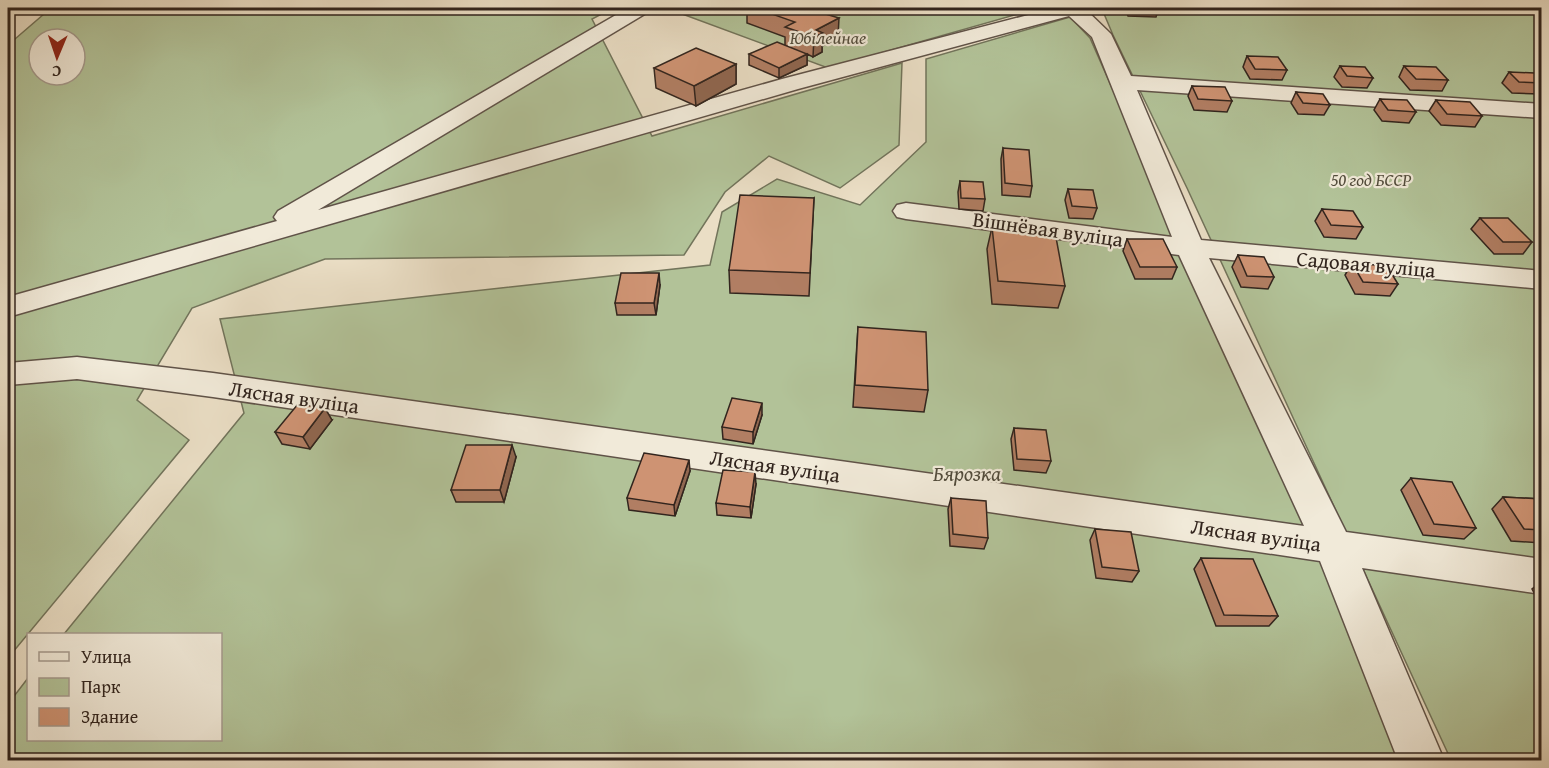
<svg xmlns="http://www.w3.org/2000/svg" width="1549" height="768" font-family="'Gentium Book Plus',serif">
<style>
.green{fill:#b2c298;stroke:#72745b;stroke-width:1.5;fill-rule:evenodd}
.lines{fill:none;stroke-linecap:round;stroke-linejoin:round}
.minor-casing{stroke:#605348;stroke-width:3}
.minor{fill:#f1ead9;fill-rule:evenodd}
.wall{fill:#b17e63;stroke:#32251e;stroke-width:1.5}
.shaded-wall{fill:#906750;stroke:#32251e;stroke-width:1.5}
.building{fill:#ce9373;stroke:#32251e;stroke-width:1.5}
.labels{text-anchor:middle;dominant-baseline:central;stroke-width:4.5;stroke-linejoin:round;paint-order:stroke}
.far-park-label{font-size:18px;font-style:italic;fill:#524c3c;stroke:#f1ead9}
.street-label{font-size:21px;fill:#32251e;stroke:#f1ead9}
.park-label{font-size:21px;font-style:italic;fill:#524c3c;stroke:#f1ead9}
</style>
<rect width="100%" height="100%" fill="#eadec5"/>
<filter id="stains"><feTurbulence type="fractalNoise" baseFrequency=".00333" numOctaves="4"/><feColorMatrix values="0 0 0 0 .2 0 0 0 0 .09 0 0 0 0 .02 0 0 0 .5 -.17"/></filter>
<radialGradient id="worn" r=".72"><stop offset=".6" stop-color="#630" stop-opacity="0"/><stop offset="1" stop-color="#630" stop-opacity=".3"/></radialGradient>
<path class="green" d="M51 8H613L592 19 652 136 902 63 899 145 840 188 769 156 725 192 684 255 325 259 192 308 137 400 189 440 8 658V45ZM39 39H75V75H39Z
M666 8H1039L828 68Z
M1107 8H1541V760H1451L1187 188 1113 35 1102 9Z
M1070 17 1090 38 1408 760H8V704L28 678V740H220V634H64L244 413 220 319 710 265 722 212 777 179 860 205 926 142V59Z"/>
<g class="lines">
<defs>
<path id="minor" d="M628 8H651L648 12 318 210 782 79 1055 8H1084L1111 34 1131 76 1542 104V118L1137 90 1201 240 1542 271V289L1209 258 1346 532 1542 559V594L1362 568 1444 760H1398L1320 561 213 397 77 379 8 385V363L77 357 213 373 1304 526 1179 255 906 219 897 217 893 211 897 205 906 203 1172 237 1092 37 1069 16 798 89 8 317V297L277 221 274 217 278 211Z"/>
</defs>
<use href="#minor" class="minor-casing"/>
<use href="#minor" class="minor"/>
</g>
<path class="wall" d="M747 8H805L838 37 822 46V52L813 57 807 54V65L779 78 749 65V54L785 45V37L747 23Z
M1125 8H1159L1156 17 1128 16Z
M1518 8H1542V14L1524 13Z
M1247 56 1287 70 1282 80 1250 79 1243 67Z
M736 64V84L696 106 656 88 654 68Z
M1340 66 1373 78 1367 88 1342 87 1334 77Z
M1404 66 1448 80 1442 91 1410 90 1399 77Z
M1509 72 1542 79V90L1539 94 1512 93 1502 83Z
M1192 86 1232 101 1227 112 1194 110 1188 96Z
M1296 92 1330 105 1324 115 1298 114 1291 103Z
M1380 99 1416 112 1409 123 1382 121 1374 110Z
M1436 100 1482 116 1475 127 1441 125 1429 111Z
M1003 148 1032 186 1030 197 1002 195 1001 159Z
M960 181 985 199 983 211 959 209 958 192Z
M1068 189 1097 208 1093 219 1069 218 1065 200Z
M814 198 809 296 730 293 729 270Z
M1322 209 1363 227 1356 239 1324 237 1315 221Z
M1480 218 1532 242 1523 254H1494L1471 229Z
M992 227 1065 286 1058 308 992 304 987 249Z
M1127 239 1177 267 1172 279H1135L1123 251Z
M1238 255 1274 277 1268 289 1241 287 1232 267Z
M1352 263 1398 284 1390 296 1355 294 1345 275Z
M660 285 656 315H617L615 303Z
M858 327 928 390 924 412 853 407Z
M762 415 753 444 723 439 722 427Z
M332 420 310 449 282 444 275 432Z
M1014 428 1051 461 1046 473 1014 470 1011 439Z
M516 457 504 502H456L451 490Z
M690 471 675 516 629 510 627 498Z
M1411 478 1476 528 1464 539 1423 535 1401 490Z
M756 484 751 518 717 515 716 503Z
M1503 497 1542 499V543L1511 541 1492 509Z
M951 498 988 538 984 549 950 546 948 509Z
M1095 529 1139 571 1132 582 1096 578 1090 540Z
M1201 558 1278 616 1269 626H1216L1194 569Z
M1542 581V608L1532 589Z"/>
<path class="shaded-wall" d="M839 18 838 37 822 46V52L813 57 814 37 816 30Z
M807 54V65L779 78V68Z
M736 64V84L696 106 694 86Z
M659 273 660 285 656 315 654 303Z
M762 403V415L753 444V432Z
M325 408 332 420 310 449 303 437Z
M512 445 516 457 504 502 500 490Z
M689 460 690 471 675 516 674 505Z
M755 472 756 484 751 518 750 507Z"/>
<path class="building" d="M755 8H805L839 18 816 30 823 33 814 37 785 27 795 22Z
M777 42 807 54 779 68 749 54Z
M696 48 736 64 694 86 654 68Z
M1247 56 1278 57 1287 70 1255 69Z
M1340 66 1365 67 1373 78 1347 76Z
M1404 66 1436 67 1448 80 1416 79Z
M1509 72 1535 73 1542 79V83L1519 82Z
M1192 86 1225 87 1232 101 1198 99Z
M1296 92 1323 94 1330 105 1303 103Z
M1380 99 1407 100 1416 112 1388 110Z
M1436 100 1470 102 1482 116 1447 114Z
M1003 148 1029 150 1032 186 1005 183Z
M960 181 983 182 985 199 961 198Z
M1068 189 1093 190 1097 208 1072 206Z
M740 195 814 198 810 273 729 270Z
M1322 209 1353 211 1363 227 1331 225Z
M1480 218H1508L1532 242H1503Z
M992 227 1055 232 1065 286 998 281Z
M1127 239H1163L1177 267H1140Z
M1238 255 1264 257 1274 277 1247 276Z
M1352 263 1387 266 1398 284 1363 282Z
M621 273H659L654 303H615Z
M858 327 926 332 928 390 855 385Z
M732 398 762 403 753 432 722 427Z
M298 404 325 408 303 437 275 432Z
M1014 428 1046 430 1051 461 1017 459Z
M466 445H512L500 490H451Z
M644 453 689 460 674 505 627 498Z
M723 470 755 472 750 507 716 503Z
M1411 478 1452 482 1476 528 1434 524Z
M1503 497 1542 499V530L1524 529Z
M951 498 986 501 988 538 953 534Z
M1095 529 1131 532 1139 571 1102 567Z
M1201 558 1253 559 1278 616 1224 615Z"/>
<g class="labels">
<g class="far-park-label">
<text x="828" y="37">Юбілейнае</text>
<text x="1371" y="179">50 год БССР</text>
</g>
<g class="street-label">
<text transform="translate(1048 229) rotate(8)">Вішнёвая вуліца</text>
<text transform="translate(1366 264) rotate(5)">Садовая вуліца</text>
<text transform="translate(294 397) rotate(8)">Лясная вуліца</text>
<text transform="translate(775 466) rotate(8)">Лясная вуліца</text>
<text transform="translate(1256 535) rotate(8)">Лясная вуліца</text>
</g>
<g class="park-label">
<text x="967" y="473">Бярозка</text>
</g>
</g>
<rect width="1549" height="768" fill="none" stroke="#eadec5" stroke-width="30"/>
<rect x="9" y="9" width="1531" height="750" fill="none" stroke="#32251e" stroke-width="3"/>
<rect x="15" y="15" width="1519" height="738" fill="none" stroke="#32251e" stroke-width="1.5"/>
<rect x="27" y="633" width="195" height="108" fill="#f1ead9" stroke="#a59b8e" stroke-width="1.5"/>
<rect x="39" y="652" width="30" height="9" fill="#f1ead9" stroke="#a59b8e" stroke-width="1.5"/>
<text x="81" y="663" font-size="18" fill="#32251e">Улица</text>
<rect x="39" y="678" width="30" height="18" fill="#b2c298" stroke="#a59b8e" stroke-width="1.5"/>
<text x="81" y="693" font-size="18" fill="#32251e">Парк</text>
<rect x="39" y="708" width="30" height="18" fill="#ce9373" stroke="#a59b8e" stroke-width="1.5"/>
<text x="81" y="723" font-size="18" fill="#32251e">Здание</text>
<g transform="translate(57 57) rotate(182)"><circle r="28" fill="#f1ead9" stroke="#a59b8e" stroke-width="1.5"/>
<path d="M0-4.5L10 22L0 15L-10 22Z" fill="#8f2418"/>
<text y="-9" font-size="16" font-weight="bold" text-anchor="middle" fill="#32251e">С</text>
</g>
<rect width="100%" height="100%" filter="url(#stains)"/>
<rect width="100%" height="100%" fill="url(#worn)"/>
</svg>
